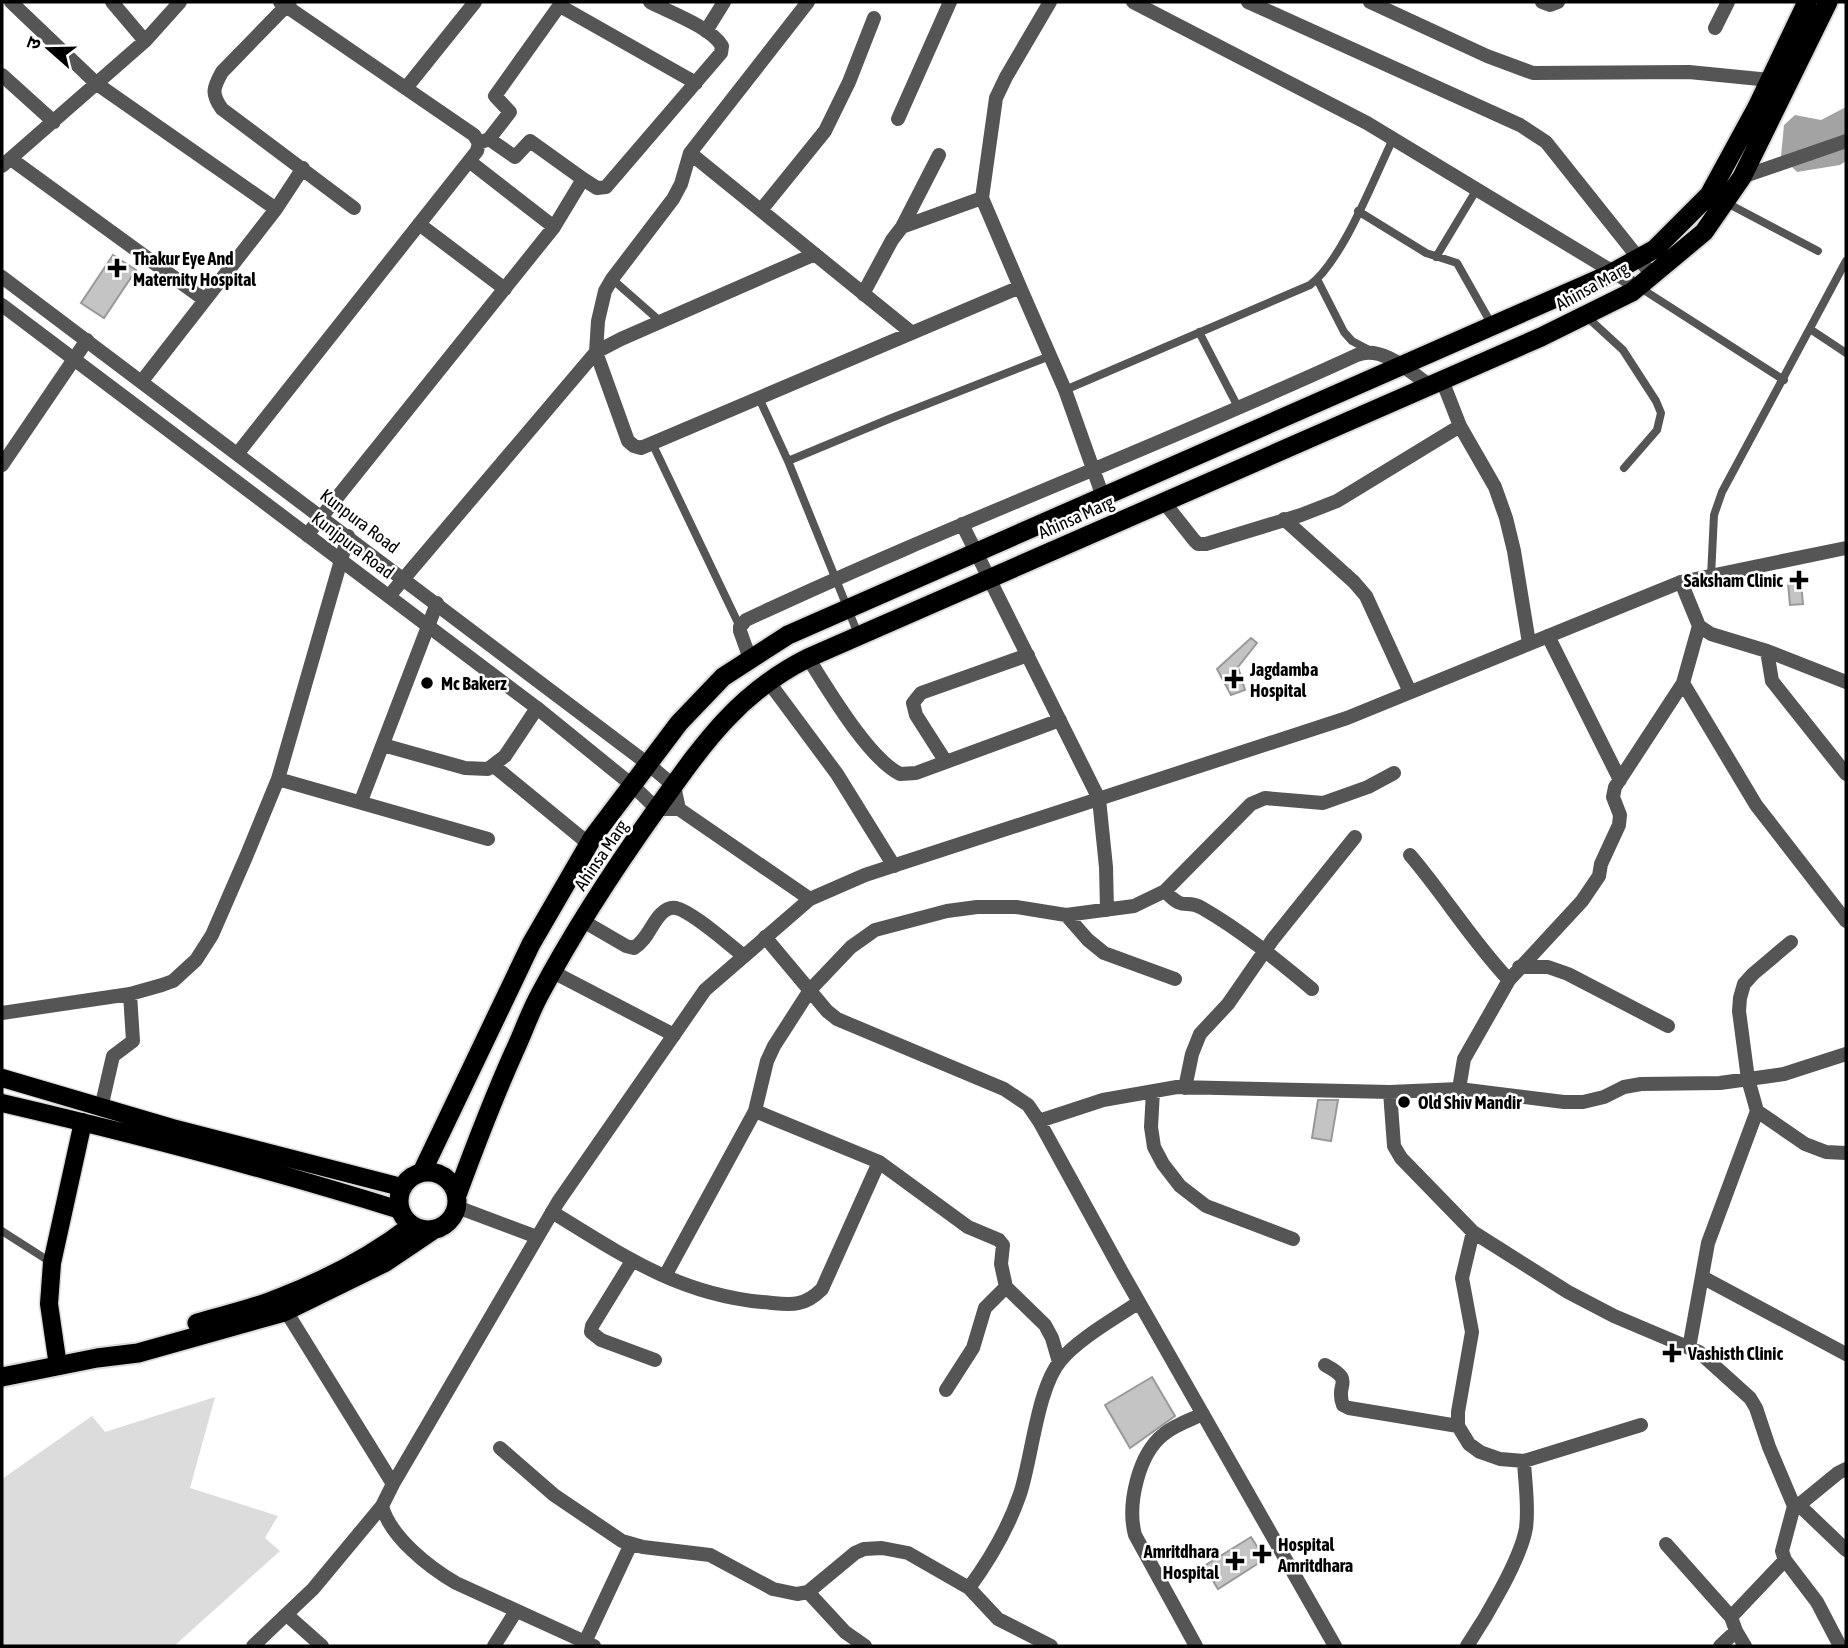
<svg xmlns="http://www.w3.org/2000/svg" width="1848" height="1648" font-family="'Asap Condensed','Noto Sans Devanagari',sans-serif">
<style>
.green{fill:#dcdcdc}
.water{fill:#a3a3a3}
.building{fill:#c4c4c4;stroke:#999;stroke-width:2}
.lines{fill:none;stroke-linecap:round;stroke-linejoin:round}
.primary-casing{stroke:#dbdbdb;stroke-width:21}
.trunk-casing{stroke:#dbdbdb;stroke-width:23}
.service{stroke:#555;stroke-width:8}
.minor{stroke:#555;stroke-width:14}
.tertiary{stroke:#555;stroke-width:14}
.primary{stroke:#000;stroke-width:18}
.trunk{stroke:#000;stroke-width:19}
.poi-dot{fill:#000;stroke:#fff;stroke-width:2.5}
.labels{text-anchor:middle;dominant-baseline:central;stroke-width:5;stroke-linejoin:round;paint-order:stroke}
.poi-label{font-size:18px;font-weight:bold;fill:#000;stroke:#fff;text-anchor:start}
.street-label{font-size:18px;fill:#000;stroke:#fff}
</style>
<rect width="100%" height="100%" fill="#fff"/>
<path class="green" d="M215 1397 190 1488 278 1516 265 1538 280 1551 174 1646H2V1479L92 1416 105 1432Z"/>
<path class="water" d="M1846 107V161L1840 165 1797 172 1781 156 1784 125 1795 115 1821 120Z"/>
<path class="building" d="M113 255 136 270 104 318 81 303Z
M1801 582 1803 604 1790 605 1788 583Z
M1251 638 1257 643 1238 667 1245 690 1231 695 1217 669Z
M1318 1100H1338L1331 1141 1312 1138Z
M1152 1377 1175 1416 1130 1448 1105 1405Z
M1251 1537 1265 1559 1218 1589 1204 1566Z"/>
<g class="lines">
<defs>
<path id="primary" d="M2 1078 172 1128 401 1187
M2 1103C135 1134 269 1169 400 1210
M58 1366 49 1304 52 1263 83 1122"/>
<path id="trunk" d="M399 1201a29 29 0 1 1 58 0a29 29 0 1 1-58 0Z
M422 1172 531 944 593 837 679 723 723 677 788 635 1608 275 1655 249 1709 195 1757 107 1807 2
M457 1195C475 1146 493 1099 514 1052 523 1033 530 1012 540 994 574 930 614 869 656 810 701 747 736 694 808 658L1541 337 1632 292 1704 232 1742 177 1828 2
M197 1323C224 1315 253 1309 279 1298 326 1280 372 1256 411 1226
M2 1377 97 1358 138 1353 284 1312 384 1263 433 1230"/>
</defs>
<use href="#primary" class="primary-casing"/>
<use href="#trunk" class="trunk-casing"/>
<path class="service" d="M1725 202 1818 251
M1358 211 1426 253 1457 263 1492 325
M1436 257 1477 189
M612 279 661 322
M1317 279 1344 332 1352 341 1371 351
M1639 287 1784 380
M1586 316 1623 350 1656 401 1661 413 1657 430 1624 468
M1810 329 1846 353
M1199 332 1239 409
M1065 390 1310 285C1343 260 1374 178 1393 139
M759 398 788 461 858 634
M652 443 740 627
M788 461 889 419 1050 356
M1711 576 1714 515 1722 492 1846 261
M2 1231 52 1263"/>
<path class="minor" d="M11 2 97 84 276 209
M112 2 145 41
M290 2 222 72C213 88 211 94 222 109L354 208
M808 2 690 153 681 184 673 199 612 279 605 291 598 321 596 352 628 441 634 446 641 448 1020 287 1065 390 1103 497
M1133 2 1367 123 1638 287
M1248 2 1520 125 1546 142 1652 275
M1370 2 1487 56 1533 73 1689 72 1770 80
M1542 2 1550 5 1558 2
M560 6 696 83
M1715 28 1728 2
M706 31 724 2
M2 75 54 122
M406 88 475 2
M898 119 950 2
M489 139 515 157 530 141 583 179
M479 143 489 139 510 112 495 96 562 2
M690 153 912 333
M11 159 205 300
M469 161 554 227
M2 166 145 41 180 2
M1742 177 1846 141
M761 210 825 131 849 82 874 18
M419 224 505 289
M902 227 939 155
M1020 287 982 198 996 98 1006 77 1050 2
M863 294 892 240 902 227 982 198
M1442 380 1460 426 1495 487 1506 518 1514 551 1529 643
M142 381 276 209 303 168
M238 453 477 151 479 143 474 135 280 2
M2 465 87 340
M1163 501 1194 540 1198 544H1206L1301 515 1337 501 1460 426
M1284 519 1354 582 1366 596 1410 692
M962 524 1099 799 1106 867 1107 910
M307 535 554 227 583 179 597 188 606 187 721 53 722 46C711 27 669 12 650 2
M1681 582 1699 626 1711 634 1767 651 1846 682
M389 596 596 352 621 339 815 254
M1548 636 1620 780
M1767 651 1772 681 1846 774
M808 658C828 689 868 758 900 774L916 773 1060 720
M750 659 740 631V627L746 620C947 526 1155 448 1357 355 1382 345 1409 371 1429 385
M768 681 837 774 894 866
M1683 683 1756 805 1846 921
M383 745 465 768 488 769 505 756 537 708
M946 762 916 715 913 703 921 693 1028 655
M494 766 589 844
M278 779 488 839
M361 801 437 603
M1410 855C1445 896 1472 941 1509 980
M1165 891C1185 913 1185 898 1202 908 1242 931 1277 960 1312 989
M1066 915 1088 940 1104 953 1175 979
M583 921 626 946 634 948C648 939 651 924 661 914 666 909 670 907 676 908 693 912 728 944 744 956
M765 937 827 1011 837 1019 1004 1089 1028 1105 1039 1121 1123 1274 1335 1646
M1519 967H1548L1568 974 1668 1026
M553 972 674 1035
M2 1013 130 994 162 985 173 981 196 960 212 935 246 857 278 779 348 536
M1185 1088 1192 1054 1200 1034 1228 1004 1273 939 1355 837
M1459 1089 1464 1059 1509 980 1582 901 1599 876 1601 864 1619 825 1620 815 1613 797 1615 787 1683 683 1699 626
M1153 1091 1151 1127 1154 1147 1163 1164 1180 1186 1206 1206 1293 1239
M1390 1092 1394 1146 1401 1158 1473 1232 1568 1292 1614 1316 1699 1352 1750 1398 1756 1408 1769 1447 1794 1506 1782 1551 1785 1560 1817 1602 1840 1646
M101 1108 113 1056 133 1041 130 994
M755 1111 879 1162 968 1227 999 1240 1003 1245 1001 1264 1006 1287 1045 1325 1052 1338 1059 1362
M1757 1111 1805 1144 1826 1152 1846 1153
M1039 1121 1103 1100 1177 1087 1390 1092 1459 1089 1564 1102H1583L1604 1097 1624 1087 1641 1084 1720 1083 1784 1074 1846 1054
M552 1212C622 1255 678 1294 762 1302 788 1304 802 1309 822 1289L879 1162
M1473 1232 1462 1278 1472 1332 1458 1412V1426L1469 1444 1480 1452 1500 1459 1524 1461 1641 1425
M632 1261 592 1326 591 1332 601 1340 655 1360
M665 1276 755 1111 767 1061 774 1046 810 990 851 947 875 930 947 911 977 907H1016L1066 915 1134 906 1165 891 1251 804 1265 798 1323 803 1368 787 1394 773
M1702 1277 1846 1354
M1689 1348 1708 1243 1757 1111 1748 1079 1739 1011 1740 998 1744 984 1753 974 1791 942
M1325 1365C1357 1382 1334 1383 1343 1405L1349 1408 1458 1426
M946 1390 973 1348 985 1308 1006 1287
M500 1448 554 1495 622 1541 643 1547 710 1555 773 1589 797 1594 808 1592 855 1553 864 1549 882 1548 908 1553 969 1588 998 1619 1051 1646
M1799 1505 1846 1550
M1794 1509 1838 1473 1846 1469
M1666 1544 1731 1617
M969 1588C991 1558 1008 1529 1020 1494 1032 1458 1037 1388 1061 1360 1078 1339 1116 1318 1139 1302
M808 1592 845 1632 865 1646
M287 1615 322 1646
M585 1642 631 1544
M494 1646 516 1611
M1196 1646 1135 1535C1127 1505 1138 1454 1164 1434 1175 1425 1190 1420 1203 1414
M1467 1646C1485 1619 1521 1559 1526 1528 1529 1506 1525 1483 1524 1461
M1720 1646 1736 1631
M1745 1646 1736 1631 1731 1617 1785 1560"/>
<path class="tertiary" d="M2 277 648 764 674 786 679 809
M2 305 537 708 632 785 657 809H679
M679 809 810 899
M457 1207 537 1237
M281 1303 393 1484
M382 1506C390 1537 430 1568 456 1583L594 1646
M253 1646 313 1589 382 1506 393 1484 558 1202 705 990 810 899 865 875 1347 718 1681 582 1846 548"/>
<use href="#primary" class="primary"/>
<use href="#trunk" class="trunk"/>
</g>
<g class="poi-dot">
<path d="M113.5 257.5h7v7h7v7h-7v7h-7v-7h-7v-7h7z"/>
<path d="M1795.5 569.5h7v7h7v7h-7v7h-7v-7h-7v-7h7z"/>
<path d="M1230.5 668.5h7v7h7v7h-7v7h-7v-7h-7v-7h7z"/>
<circle cx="427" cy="683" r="7"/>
<circle cx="1404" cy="1102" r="7"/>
<path d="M1668.5 1342.5h7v7h7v7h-7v7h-7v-7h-7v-7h7z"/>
<path d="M1258.5 1543.5h7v7h7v7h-7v7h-7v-7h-7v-7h7z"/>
<path d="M1231.5 1550.5h7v7h7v7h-7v7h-7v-7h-7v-7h7z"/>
</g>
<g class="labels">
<g class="poi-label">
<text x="133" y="258">Thakur Eye And<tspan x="133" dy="21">Maternity Hospital</tspan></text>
<text x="1783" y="580" text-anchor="end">Saksham Clinic</text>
<text x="1250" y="669">Jagdamba<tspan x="1250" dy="21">Hospital</tspan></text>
<text x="441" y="683">Mc Bakerz</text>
<text x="1418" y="1102">Old Shiv Mandir</text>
<text x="1688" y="1353">Vashisth Clinic</text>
<text x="1278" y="1544">Hospital<tspan x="1278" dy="21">Amritdhara</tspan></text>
<text x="1219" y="1551" text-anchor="end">Amritdhara<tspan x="1219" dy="21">Hospital</tspan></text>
</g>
<g class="street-label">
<text transform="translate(1592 286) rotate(-29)">Ahinsa Marg</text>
<text transform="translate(1076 517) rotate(-24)">Ahinsa Marg</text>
<text transform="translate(360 521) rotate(37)">Kunpura Road</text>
<text transform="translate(353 545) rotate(37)">Kunjpura Road</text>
<text transform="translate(601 855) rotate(-56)">Ahinsa Marg</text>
</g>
</g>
<rect width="1848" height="1648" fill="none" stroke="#000000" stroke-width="7"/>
<g transform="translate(49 49) rotate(290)" stroke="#ffffff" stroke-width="5" paint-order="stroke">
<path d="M0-5L12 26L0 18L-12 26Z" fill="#000000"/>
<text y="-10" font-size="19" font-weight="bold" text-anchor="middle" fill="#000000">उ</text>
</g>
</svg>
